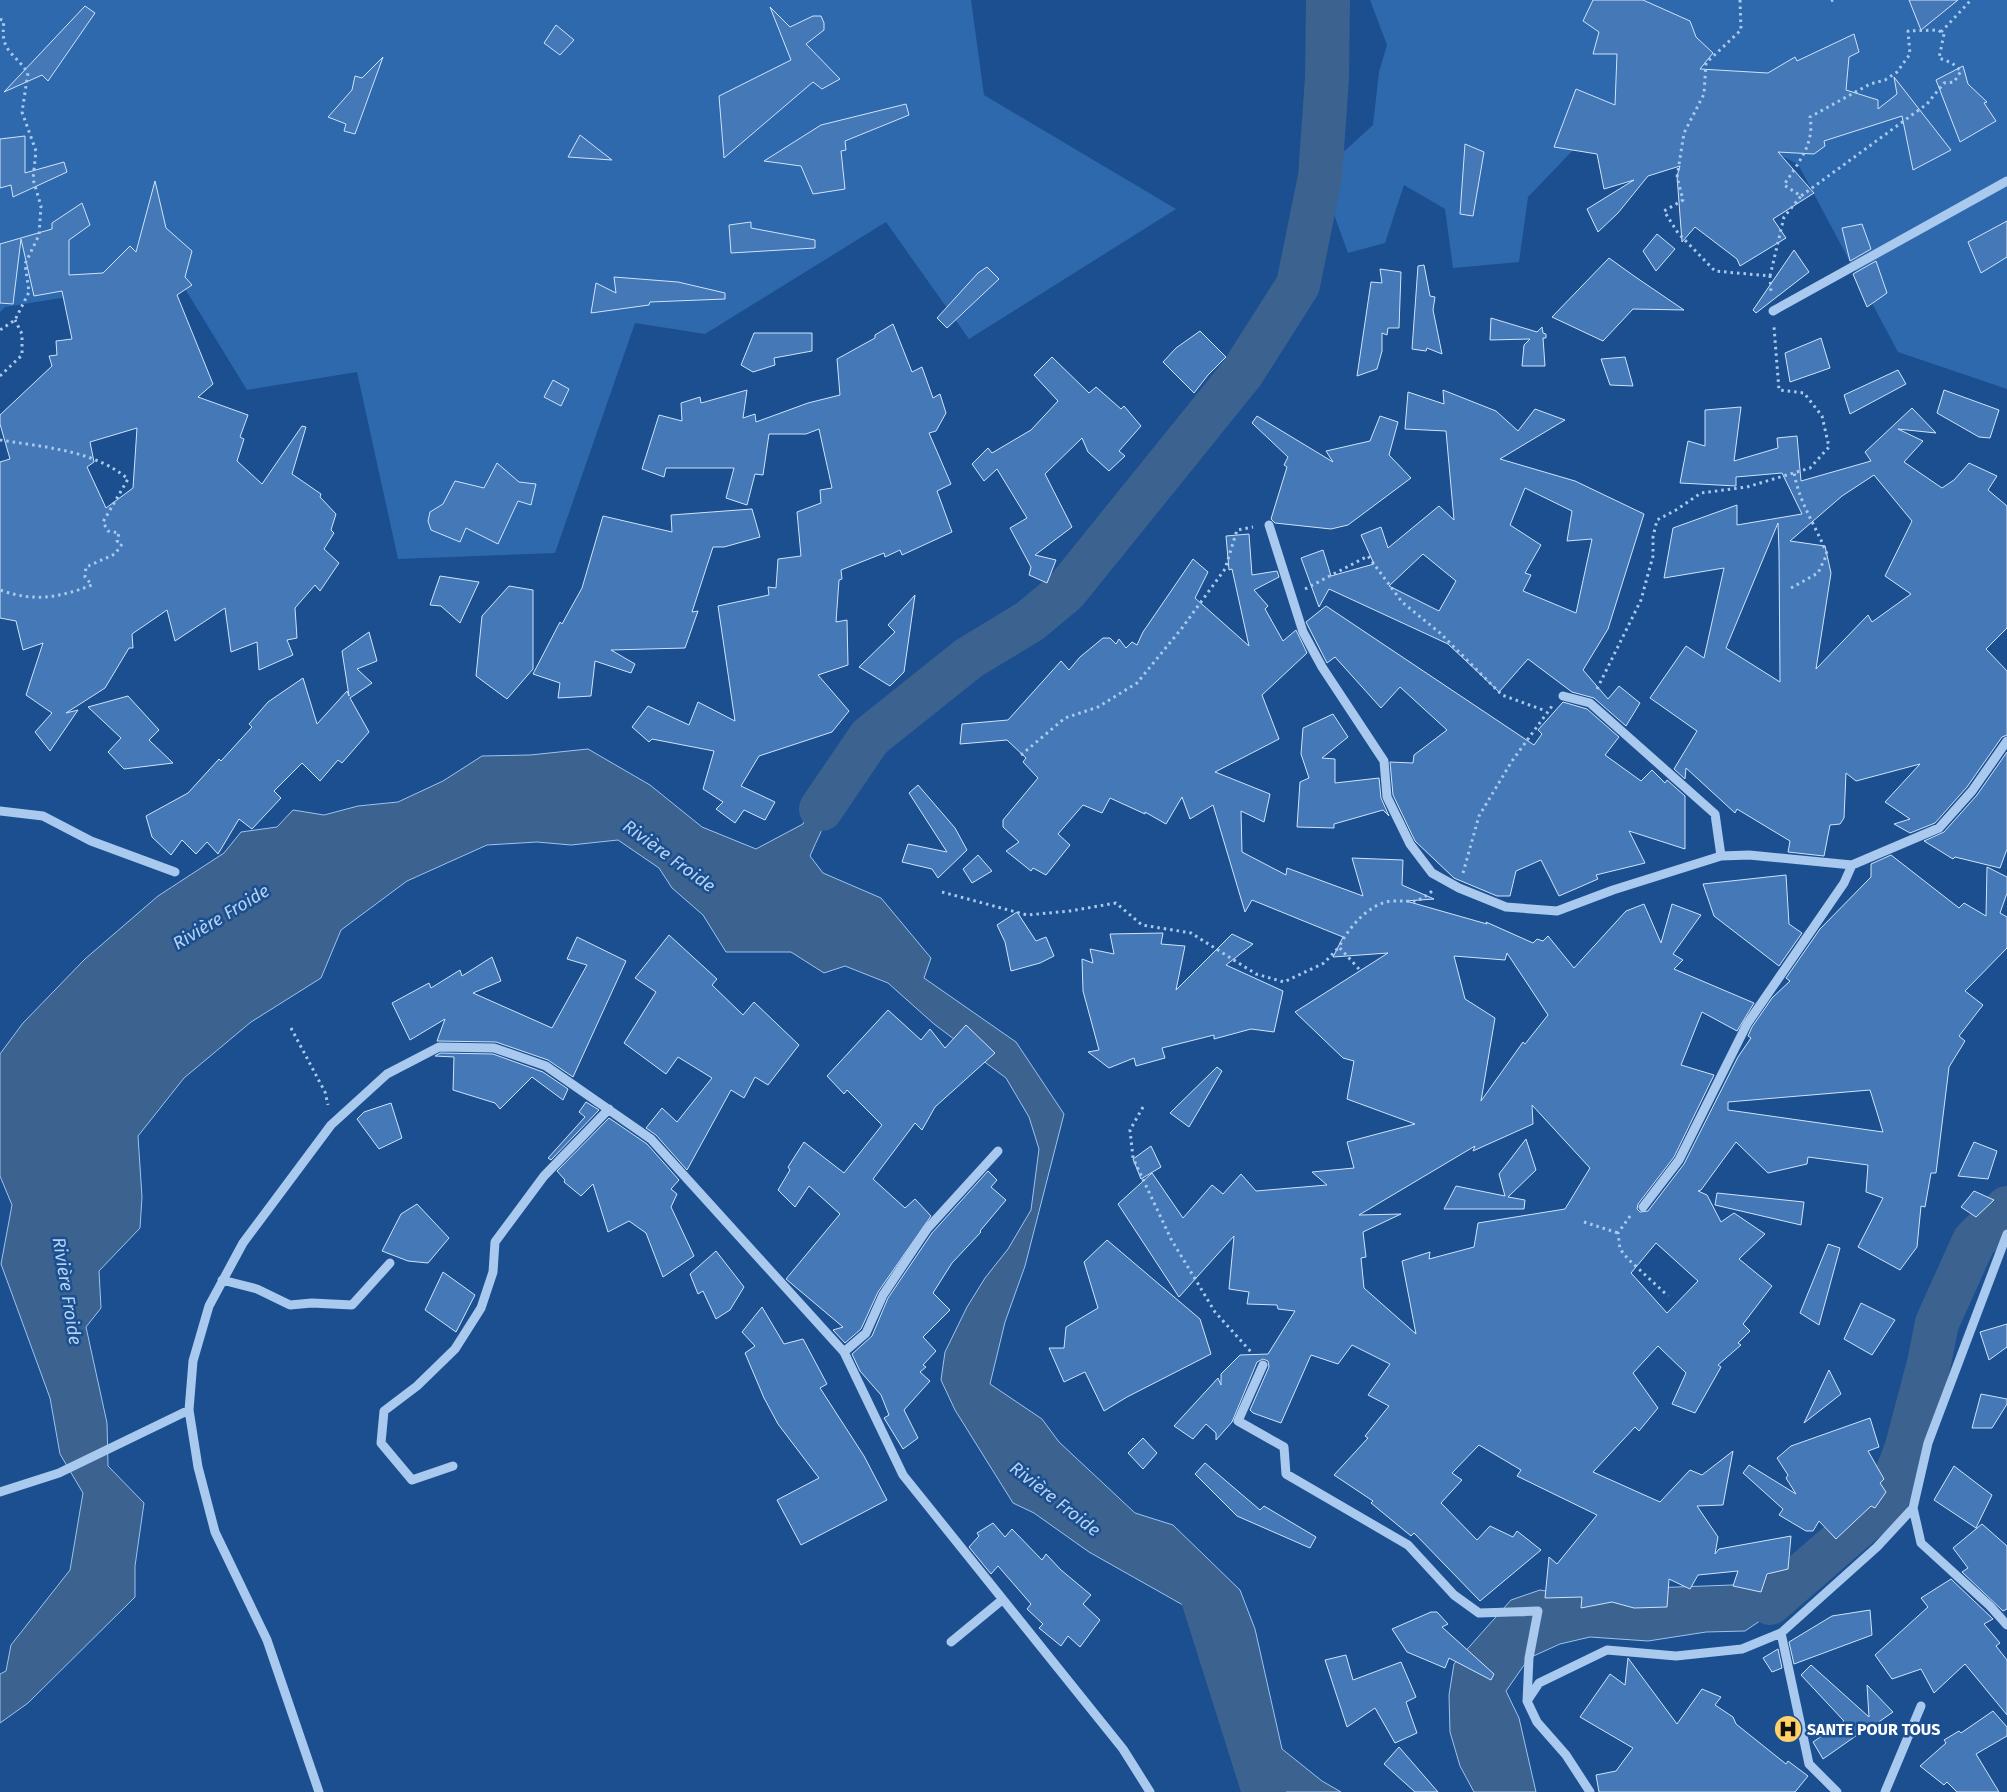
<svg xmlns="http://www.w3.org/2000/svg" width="2007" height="1792" font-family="'Fira Sans',sans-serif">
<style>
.green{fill:#2e69ad}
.water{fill:#3c6290;stroke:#9cc4f0}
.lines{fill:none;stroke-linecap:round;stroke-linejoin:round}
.river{stroke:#3c6290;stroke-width:44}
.building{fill:#4478b7;stroke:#cfe3fa;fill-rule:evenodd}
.path{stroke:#a9c9ee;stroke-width:3;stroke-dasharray:2.5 4;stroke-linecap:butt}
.minor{stroke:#a9c9ee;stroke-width:9}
.labels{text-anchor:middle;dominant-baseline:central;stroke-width:5;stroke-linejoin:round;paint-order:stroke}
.poi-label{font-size:16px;font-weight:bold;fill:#fff;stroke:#1b4f8f;text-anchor:start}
.water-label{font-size:18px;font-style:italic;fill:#b5d3f5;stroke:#1b4f8f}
</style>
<rect width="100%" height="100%" fill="#1b4f8f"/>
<path class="green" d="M0 0H971L984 95 1176 209 969 339 886 222 705 334 635 323 555 553 398 559 357 372 247 390 179 279 5 307 0 312Z
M1370 0H2007V389L1898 352 1798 164 1679 106 1578 145 1528 197 1519 262 1453 268 1445 209 1404 185 1385 243 1348 253 1328 198 1338 157 1373 125 1379 72 1387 45Z"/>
<path class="water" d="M588 749 650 785 702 827 756 849 803 824 817 792 829 779 853 759C842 792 824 823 810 856L823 873 881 898 931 958 924 978 1016 1042 1064 1114 1025 1266 1005 1322 990 1384 1042 1419 1059 1442 1135 1513 1173 1525 1240 1590 1255 1629 1282 1749 1322 1781 1341 1792H1244L1222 1634 1190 1609 1089 1552 1034 1513 1013 1503 955 1410 941 1380 945 1352 967 1307 985 1278 1008 1249 1031 1210 1039 1149 1029 1117 1006 1078 934 1024 888 983 845 966 824 973 791 952H726L703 915 672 888 659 868 618 840 571 845 537 842 487 845 407 881 341 930 321 978 251 1022 184 1078 138 1136 142 1197 140 1228 99 1271 101 1308 86 1327 107 1423 108 1466 144 1503 135 1566V1597L28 1703 0 1723V1674L6 1671 11 1645 70 1570 83 1493 60 1454 50 1398 1 1264 12 1205 0 1176V1054L23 1023 85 959 158 896 224 853 241 832 277 827 293 810 324 815 358 806 398 802 443 781 482 756 530 755Z
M1814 1560 1828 1575 1745 1631 1706 1632 1648 1641 1590 1637 1560 1644 1529 1658 1506 1691 1519 1718 1536 1792H1474L1460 1766 1450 1732 1449 1695 1454 1664 1511 1600 1540 1590 1569 1595 1650 1588 1732 1585 1783 1575Z"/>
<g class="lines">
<path class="river" d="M821 809 870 737 969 658 1030 621 1066 591 1242 373 1298 285 1320 177 1327 78 1328 0
M1183 1579 1199 1586 1264 1792
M1770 1603 1886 1502 1906 1450 1929 1363 1937 1323 1974 1241 2007 1208"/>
</g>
<path class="building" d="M1593 0H1643L1690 21 1696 37 1713 53 1700 69 1768 73 1795 57 1797 61 1854 34 1859 52 1849 57 1846 90 1878 100V109L1897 94 1894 77 1951 150 1913 170 1902 116 1824 141 1825 146 1814 154 1778 152 1814 193 1773 219 1786 238 1740 266 1737 259 1695 227 1682 242 1677 176 1680 166 1648 176 1618 213 1598 232 1587 209 1634 180 1604 189 1597 154 1554 147 1576 89 1615 105 1617 54H1593L1599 32 1583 21Z
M1909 0H1958L1921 30Z
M85 6 95 13 48 81 42 75 4 92Z
M770 7 790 27 813 16H821L824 23V30L806 44 840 79 822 89 813 82 724 158 719 96 791 60Z
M556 25 574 40 560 55 544 43Z
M383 57 355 134 344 131 346 124 328 117 352 90 355 76 362 78Z
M1963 66 1968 84 1987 102 1984 103 1996 121 1960 142 1936 80Z
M906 104 909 115 845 141 846 150 841 151 845 189 813 194 801 166 764 161 821 125Z
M580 135 612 160 568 157Z
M25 136V173L64 162 67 172 13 197 11 185 0 188V139Z
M1465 144 1484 152 1473 216 1460 214Z
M155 181 166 228 192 251 185 277 192 285 177 295 213 384 198 397 248 415 240 437 244 439 237 461 262 484 302 426 306 427 292 474 321 494 320 497 336 514 331 530 334 533 324 549 339 563 320 591 315 585 295 608 297 638 287 640 293 655 259 670 257 642 231 652 225 608 175 641 167 610 132 634 133 648H129L105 688 66 713 78 710 50 751 35 732 52 713 26 695 43 643 23 650 16 621 0 618V462L10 459 0 424V415L52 366 49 356 57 355 56 341 72 339 62 291 34 296 21 239 13 304 0 303V244L52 229V223L82 203 90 225 69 240V275L103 273 130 246 136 252ZM137 428 133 488 106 508 87 467 94 462 90 442Z
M2007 221V257L1981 273 1968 242Z
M751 222V228L815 240V248L731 253 729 225Z
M1862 224 1871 249 1850 261 1842 228Z
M1657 234 1675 249 1656 271 1643 251Z
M1794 250 1809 272 1756 313 1753 310Z
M1609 258 1634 276 1684 310 1633 309 1603 341 1552 317Z
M1876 261 1887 293 1867 307 1853 274Z
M1424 265 1430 296 1435 297 1433 310 1442 354 1427 348 1426 351 1412 349 1418 266Z
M987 267 999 279 947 328 937 318 978 273Z
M1380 269 1401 272 1399 328H1388L1387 335 1382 333V351L1377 369 1357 376 1371 282 1382 283Z
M614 277 678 282 725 293V299L650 302 649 305 591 313 596 283 616 293Z
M1491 318 1537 332 1542 327 1543 333 1546 334V338H1543L1545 366H1522L1524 345 1530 339 1490 340Z
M893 324 912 372 922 367 933 398 940 394 946 413 936 431 929 433 951 484 937 491 952 532 902 555 900 550 885 557 884 553 841 570 842 579 839 580 836 622 847 620 848 665 818 675 849 711 832 732 759 756 741 786 775 802 765 820 744 810 735 823 716 809 723 802 703 789 714 751 652 739 649 742 632 727 648 706 689 725 698 702 735 721 718 606 769 595 768 587 776 588 778 559 801 556 797 512 821 503 820 490 832 488 819 429 806 434H769L763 475 755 474 747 505 726 498 734 468H666L664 477 642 469 659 415 682 421 681 403 700 397 701 403 747 390 743 418 755 414 756 422 808 403 840 395 837 359 875 338V335Z
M1200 331 1226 357 1208 375 1194 393 1163 362 1176 348Z
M754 333H812V351L774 358 775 365 753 372 741 365Z
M1821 338 1830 368 1790 382 1785 353Z
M1052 357 1089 393 1096 387 1121 409 1124 406 1141 426 1119 451 1125 456 1109 471 1088 452 1082 438 1045 474 1072 527 1035 555 1056 560 1047 583 1029 575 1031 567 1010 528 1027 518 997 469 984 481 972 464 988 448 992 453 1031 430 1058 401 1034 375Z
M1625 357 1633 386 1610 385 1601 359Z
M1898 370 1906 384 1850 414 1844 395Z
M553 380 569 389 561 406 544 397Z
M1443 390 1496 411 1518 431 1535 409 1565 420 1500 459 1575 481 1644 514 1608 629 1583 670 1608 699 1619 686 1640 703 1626 726 1594 698 1572 692 1528 659 1499 692 1448 644 1329 589 1319 607 1301 558 1323 550 1331 576 1374 564 1361 535 1381 527 1388 548 1439 506 1454 520 1446 431 1405 429 1408 392 1444 404ZM1525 488 1572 511 1567 541 1592 539 1576 613 1523 591 1531 575 1525 573 1541 545 1510 525ZM1423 554 1456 581 1439 611 1389 586Z
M1944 390 1999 410 1990 438 1979 437 1937 413Z
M1741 407 1734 461 1778 448 1777 438 1797 436 1801 481 1871 461 1865 452 1912 408 1936 433 1898 429 1923 441 1904 462 1942 488 1954 480 1969 463 1997 476 1988 490 2007 506V628L1986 649 2007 671V735L2002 737 1967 787 1935 823 1910 833 1894 824 1910 819 1885 802 1920 764 1856 781 1846 773 1844 818 1840 824 1830 825 1824 856 1788 852 1790 841 1737 809 1735 813 1686 768 1685 779 1674 769 1697 731 1650 698 1686 646 1704 658 1724 568 1664 578 1673 528 1737 505V525L1802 514 1782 473 1736 477V486L1680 483 1688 441 1705 446V410ZM1874 475 1912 521 1885 576 1911 594 1872 622 1868 615 1816 669 1831 573 1825 546 1790 541 1842 496ZM1778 523 1779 551 1780 682 1726 648Z
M1257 416 1333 462 1326 451 1370 441 1380 416 1398 422 1389 455 1411 478 1348 525 1331 529 1275 523 1271 519 1287 467 1284 465 1288 457 1252 423Z
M497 463 519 482 536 484 531 505 518 501 498 544 466 528 460 542 431 530 428 521 430 512 443 504 455 481 484 488Z
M752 509 760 537 724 547H713L692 612 698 611 685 648 611 650 635 664 631 673 595 661 591 696 558 698 560 683 533 674 560 622 562 624 582 588 603 516 672 532 671 515Z
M1249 534 1252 575 1277 571 1279 577 1254 590 1268 606 1265 609 1283 641 1296 630 1307 653 1262 695 1279 739 1215 772 1270 794 1264 822 1241 811 1242 852 1286 875 1287 868 1363 896 1352 858 1403 860 1402 885 1434 899 1406 901 1487 924 1486 922 1533 943 1537 939 1543 941 1548 936 1574 968 1626 911 1644 904 1661 943 1672 904 1701 915 1673 954 1683 960 1674 969 1754 1003 1737 1031 1702 1012 1681 1065 1714 1075 1674 1157 1638 1204 1637 1209 1640 1212 1648 1211 1684 1164 1738 1057 1751 1038 1748 1036 1752 1027 1772 998 1790 981 1786 978 1820 929 1871 877V864L1891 855 1959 908 1964 903 1986 916 1987 867 2007 877V893L2000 913 2007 917V948L1965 991 1983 1005 1959 1036 1965 1041 1949 1067 1936 1173H1931L1925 1207 1921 1206 1917 1247 1900 1270 1858 1247 1883 1198 1866 1192 1868 1165 1808 1157 1807 1164 1768 1173 1736 1142 1701 1190 1698 1191 1707 1195 1721 1222 1734 1213 1765 1234 1739 1259 1772 1286 1743 1324 1750 1331 1738 1343 1741 1345 1718 1365 1721 1367 1695 1413 1672 1404 1686 1373 1658 1346 1633 1373 1658 1408 1639 1431 1635 1427 1593 1472 1660 1502 1690 1470 1702 1475 1733 1451 1723 1505 1697 1506 1718 1537 1715 1554 1719 1549 1791 1536 1788 1569 1767 1574 1761 1592 1733 1586 1738 1571 1698 1575 1690 1589 1669 1579 1667 1607 1634 1608 1612 1602 1581 1608 1582 1597 1545 1598 1549 1557 1557 1564 1597 1515 1517 1476 1521 1470 1479 1445 1452 1473 1462 1480 1441 1503 1477 1540 1490 1526 1513 1537 1517 1531 1541 1550 1480 1601 1414 1533 1411 1536 1371 1503 1373 1501 1334 1475 1368 1438 1365 1436 1389 1406 1368 1395 1390 1364 1352 1345 1338 1364 1311 1355 1281 1423 1253 1413 1250 1410 1269 1367 1268 1361 1263 1359 1257 1362 1232 1422 1216 1440V1433L1206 1424 1193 1439 1174 1426 1218 1378 1221 1385V1374L1240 1355 1268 1354 1295 1311 1278 1309 1277 1305 1247 1304 1249 1292 1229 1289 1234 1236 1179 1297 1118 1204 1152 1173 1183 1218 1212 1185 1223 1194 1241 1174 1256 1191 1327 1185 1312 1172 1354 1168 1347 1142 1415 1124 1347 1099 1354 1061 1343 1058 1295 1012 1388 953 1333 957 1343 937 1252 900 1245 912 1213 805 1190 819 1182 797 1166 824 1145 812V814L1110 798 1102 813 1083 805 1058 834 1070 845 1046 875 1033 868 1031 871 1006 851 1019 842 1003 827V820L1038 778 1023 762 1026 758 1007 740 960 744 962 724 1008 720 1061 661 1069 670 1080 657 1103 638H1110L1116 644 1119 639 1126 648 1132 642 1137 645 1143 632 1193 559 1208 572 1195 598 1249 646 1232 569 1229 570 1226 536ZM1507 953 1548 1015 1525 1044 1523 1042 1481 1101 1495 1018 1465 999 1454 956 1505 960ZM1870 1090 1883 1132 1728 1110V1102ZM1532 1105 1590 1168 1565 1209 1478 1223 1474 1247 1429 1259 1430 1252 1402 1261 1416 1334 1364 1288 1361 1258 1366 1257 1363 1232 1401 1214 1359 1215 1475 1146 1473 1151 1533 1124ZM1656 1243 1698 1281 1667 1313 1631 1273Z
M440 576 479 582 460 623 441 606 430 605Z
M509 586 533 590V669L507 699 476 676 482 616Z
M915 595 904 672 890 686 859 667 895 632 888 625Z
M1326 606 1534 745 1542 734 1538 730 1563 702 1587 709 1619 737 1605 755 1641 781 1652 770 1665 783 1667 780 1685 796V849L1629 831 1645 863 1596 875 1598 879 1559 896 1541 860 1516 871 1510 896H1497L1454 878 1415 841 1393 795 1390 762 1413 763 1414 755 1447 730 1400 687 1381 708 1335 657 1327 663 1306 622Z
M369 632 377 661 357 669 372 683 350 698 369 732 342 763 338 760 320 781 302 763 274 791 281 798 252 829 239 819 218 854 207 842 196 854 182 840 171 855 152 837 146 816 188 793 219 759 221 761 252 727 249 724 268 702 303 678 317 724 347 691 349 696 342 651Z
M128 696 159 730 149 740 173 763 124 769 108 752 121 738 88 707Z
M1333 714 1348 737 1322 758 1335 759V783L1379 778 1381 798 1389 816 1383 810 1334 824V828L1297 827 1300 782 1309 778 1301 754 1303 728Z
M2007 752V849L2000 868 1955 857 1953 859 1924 841 1944 832 1977 795Z
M918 785 955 828 967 850 938 878 932 869 902 862 908 844 947 852 909 793Z
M978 855 992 871 972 883 963 869Z
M1786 875 1789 924 1802 933 1779 966 1714 916 1703 884Z
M1017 912 1036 941 1046 937 1054 956 1040 963 1011 971 1005 942 997 925Z
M1163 933 1161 944 1185 946 1176 990 1232 934 1253 944 1226 965 1283 991 1274 1032 1251 1029 1214 1039V1035L1162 1048 1165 1058 1136 1066 1134 1058 1109 1068 1088 1052 1099 1050 1083 991 1082 959 1093 963 1090 949 1114 954 1110 934Z
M669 935 717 979 712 985 743 1015 754 1002 799 1045 768 1085 755 1077 744 1098 731 1090 687 1170 656 1135 646 1128 662 1108 677 1122 712 1078 678 1057 666 1074 624 1043 656 992 635 978Z
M577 937 626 961 573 1077 548 1060 496 1042 437 1041 445 1019 410 1040 392 1003 429 983 431 988 460 970 462 976 492 957 501 981 473 993 552 1028 587 965 567 959Z
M888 1010 921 1040 930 1029 945 1048 966 1025 995 1053 935 1107 922 1130 915 1123 873 1179 905 1208 915 1199 931 1216 878 1292 861 1329 845 1343 833 1330 843 1327 786 1279 840 1214 809 1186 795 1207 778 1190 790 1170 788 1167 804 1142 844 1173 882 1125 847 1090 844 1094 827 1076Z
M440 1053 493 1054 543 1072 568 1089 563 1100 532 1077 500 1109 495 1103 453 1090 454 1057 435 1056Z
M1217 1067 1222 1071 1189 1127 1170 1113Z
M586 1102 599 1110 551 1160 548 1158 585 1117 579 1112Z
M391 1103 402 1138 379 1149 357 1119 364 1112Z
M609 1118 647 1144 679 1180 671 1189 677 1194 671 1207 694 1256 663 1277 646 1233 629 1221 608 1232 593 1184 581 1196 564 1182 565 1180 557 1171Z
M1526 1139 1536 1170 1508 1197 1525 1200 1524 1209H1444L1456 1186 1505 1196 1499 1174Z
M1974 1142 1997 1151 1988 1179 1958 1176Z
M1151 1146 1161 1167 1141 1179 1133 1159Z
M988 1171 997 1180 991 1187 1006 1200 980 1231 981 1232 952 1263 933 1293 950 1310 923 1337 936 1351 923 1365 926 1367 920 1372 930 1381 904 1410 918 1438 903 1449 884 1418 889 1415 881 1395 860 1371 852 1354 872 1336 888 1298 932 1233Z
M1974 1191 1994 1200 1976 1217 1961 1207Z
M1717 1193 1804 1202 1801 1225 1715 1205Z
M417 1204 449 1238 428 1263 408 1261 382 1251 401 1214Z
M1107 1240 1200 1319 1211 1354 1127 1397 1104 1411 1085 1372 1064 1382 1049 1348H1064L1066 1327 1098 1308 1084 1262Z
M1828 1244 1840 1248 1819 1325 1800 1313Z
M716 1251 744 1287 730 1310 716 1319 703 1291 698 1294 690 1274Z
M443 1272 475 1295 456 1332 425 1310Z
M1861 1303 1895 1320 1872 1355 1844 1339Z
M762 1307 784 1344 803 1339 827 1384 820 1388 864 1456 887 1500 801 1545 777 1500 819 1478 778 1424 764 1398 745 1353 755 1346 742 1332Z
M2007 1324V1347L1989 1360 1980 1332Z
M1829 1370 1841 1394 1804 1423Z
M1981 1394 2007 1399V1404L1992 1428H1972Z
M1870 1418 1879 1447 1868 1451 1884 1479 1880 1483 1886 1492 1875 1508 1871 1506 1836 1539 1819 1521 1813 1531H1806L1779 1515 1783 1509 1743 1473 1749 1465 1796 1494 1786 1478 1788 1475 1777 1458 1791 1446Z
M1143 1438 1157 1453 1143 1469 1128 1453Z
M1205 1463 1260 1510 1264 1506 1316 1537 1310 1548 1237 1516 1195 1474Z
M1954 1466 1992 1495 1976 1528 1934 1500Z
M993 1523 1005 1537 1012 1529 1042 1560 1046 1554 1061 1570 1091 1595 1083 1604 1100 1620 1080 1647 1068 1636 1061 1646 1039 1628 1043 1624 1027 1609 1031 1604 998 1566 991 1574 969 1547 979 1536 977 1533Z
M1982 1524 2007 1546V1609L2003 1611 1962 1572 1968 1568 1953 1548Z
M1951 1579 1993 1619 1984 1624 2000 1643 1996 1646 2007 1660V1715L1965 1664 1934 1693 1921 1669 1892 1679 1875 1655 1928 1607 1921 1598Z
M1870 1610 1872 1635 1794 1664 1789 1642 1832 1616Z
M1431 1612H1437L1448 1624 1442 1627 1494 1674 1491 1680 1449 1658 1445 1668 1407 1652 1392 1629Z
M1778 1649 1782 1668 1772 1672 1763 1658Z
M1346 1655 1353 1680 1401 1662 1416 1697 1406 1702 1417 1733 1395 1743 1375 1708 1347 1727 1325 1660Z
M1628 1658 1677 1724 1702 1689 1721 1697 1715 1705 1733 1717 1736 1724 1786 1764 1788 1761 1808 1776 1795 1792H1599L1596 1775 1616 1771 1633 1748 1580 1717 1610 1674 1625 1685Z
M1811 1665 1869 1717 1867 1685 1893 1712 1870 1728V1726L1823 1759 1813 1742 1844 1721 1801 1675Z
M1993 1711 2007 1727V1736L1976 1754 1999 1792H1957L1947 1782 1944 1785 1920 1766 1946 1743 1944 1740 1959 1731 1961 1733Z
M1399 1747 1438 1792H1415L1384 1764Z"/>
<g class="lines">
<path class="path" d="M1740 0 1741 30 1706 63 1704 94 1684 133 1677 177 1683 200 1664 211 1678 233 1715 271 1770 276 1771 293
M1831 1 1833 0
M0 19 4 21C0 52 12 50 28 73L22 112 36 151 33 179 41 206 39 235 25 264 29 292 15 320 0 330
M1941 32 1971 0
M1770 276 1784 217 1801 196 1784 185C1798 163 1815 144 1810 117L1870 84 1885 80 1897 72 1910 54 1908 31 1938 30 1944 34 1939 58 1952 63 1961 71 1954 82 1944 83 1927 104 1801 196
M0 376 22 355V334L15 320
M0 440C43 447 94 450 128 479L103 522 108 531 119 533 117 541 122 544 115 554 86 567 85 577 92 585C58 598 34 602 0 590
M1791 588 1818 573 1827 554C1816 526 1799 503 1794 472
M1305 589 1368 556 1402 602 1440 633 1502 695 1546 711
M1597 689 1641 600 1653 556V537L1657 520 1676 510 1701 493 1747 487 1810 468 1829 447 1822 416 1804 393 1779 390 1774 327
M1021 755 1065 718 1098 707 1137 683 1182 628 1225 569 1237 530 1253 527
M1463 873 1479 816 1512 761 1552 706
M942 892 1027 915 1070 911 1116 903 1142 925 1191 933 1256 974 1284 982 1324 963 1339 947
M1359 969 1339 947C1348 928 1370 902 1393 901 1414 900 1414 906 1432 891
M291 1028 325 1092 328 1105
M1143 1107 1130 1130 1133 1158 1171 1239 1215 1312 1252 1353
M1630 1216 1618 1233 1620 1249 1628 1259 1668 1296
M1584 1222 1618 1233"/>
<path class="minor" d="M1773 311 2007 181
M1269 525 1303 632 1322 667 1384 761 1387 797 1410 844 1432 873 1459 888 1506 907 1557 911 1613 890 1721 856 1749 855 1852 865 1939 828 1972 791 2007 741
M1563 696 1590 703 1715 814 1721 856
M0 811 43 816 91 841 175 872
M1643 1207 1679 1160 1747 1024 1844 883 1852 865
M222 1280 257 1289 290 1305 312 1303 352 1305 390 1263
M844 1352 866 1333 883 1295 927 1229 998 1151
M1263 1365 1238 1421 1284 1447 1286 1474 1408 1545 1454 1595 1479 1613 1538 1611 1529 1658 1527 1701 1537 1722 1566 1755 1590 1792
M453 1466 412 1480 381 1443 384 1411 417 1386 455 1349 481 1308 493 1272 495 1242 544 1176 609 1109
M0 1492 59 1473 189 1410
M1913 1508 1921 1543 1990 1606 2007 1625
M1781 1633 1809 1764 1837 1792
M951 1642 1002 1600
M1527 1701 1539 1683 1607 1650 1676 1656 1742 1649 1781 1633 1877 1547 1913 1508 1928 1443 2007 1234
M319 1792 267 1640 215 1532 198 1467 189 1410 193 1361 209 1306 243 1243 331 1125 387 1074 439 1047 494 1048 546 1066 651 1139 844 1352 903 1475 1123 1749 1150 1792
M1885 1792 1921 1706"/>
</g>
<defs>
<symbol id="hospital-disc" viewBox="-11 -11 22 22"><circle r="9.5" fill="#ffd166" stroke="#1b4f8f"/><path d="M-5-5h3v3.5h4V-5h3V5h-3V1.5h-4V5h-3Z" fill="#111"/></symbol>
</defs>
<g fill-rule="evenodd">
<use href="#hospital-disc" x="1772" y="1713" width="32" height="32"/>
</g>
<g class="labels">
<g class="poi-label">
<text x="1807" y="1729">SANTE POUR TOUS</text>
</g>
<g class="water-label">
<text transform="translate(669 856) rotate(36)">Rivière Froide</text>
<text transform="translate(221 917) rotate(-31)">Rivière Froide</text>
<text transform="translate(67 1291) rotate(81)">Rivière Froide</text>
<text transform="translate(1055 1499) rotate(38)">Rivière Froide</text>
</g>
</g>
</svg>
